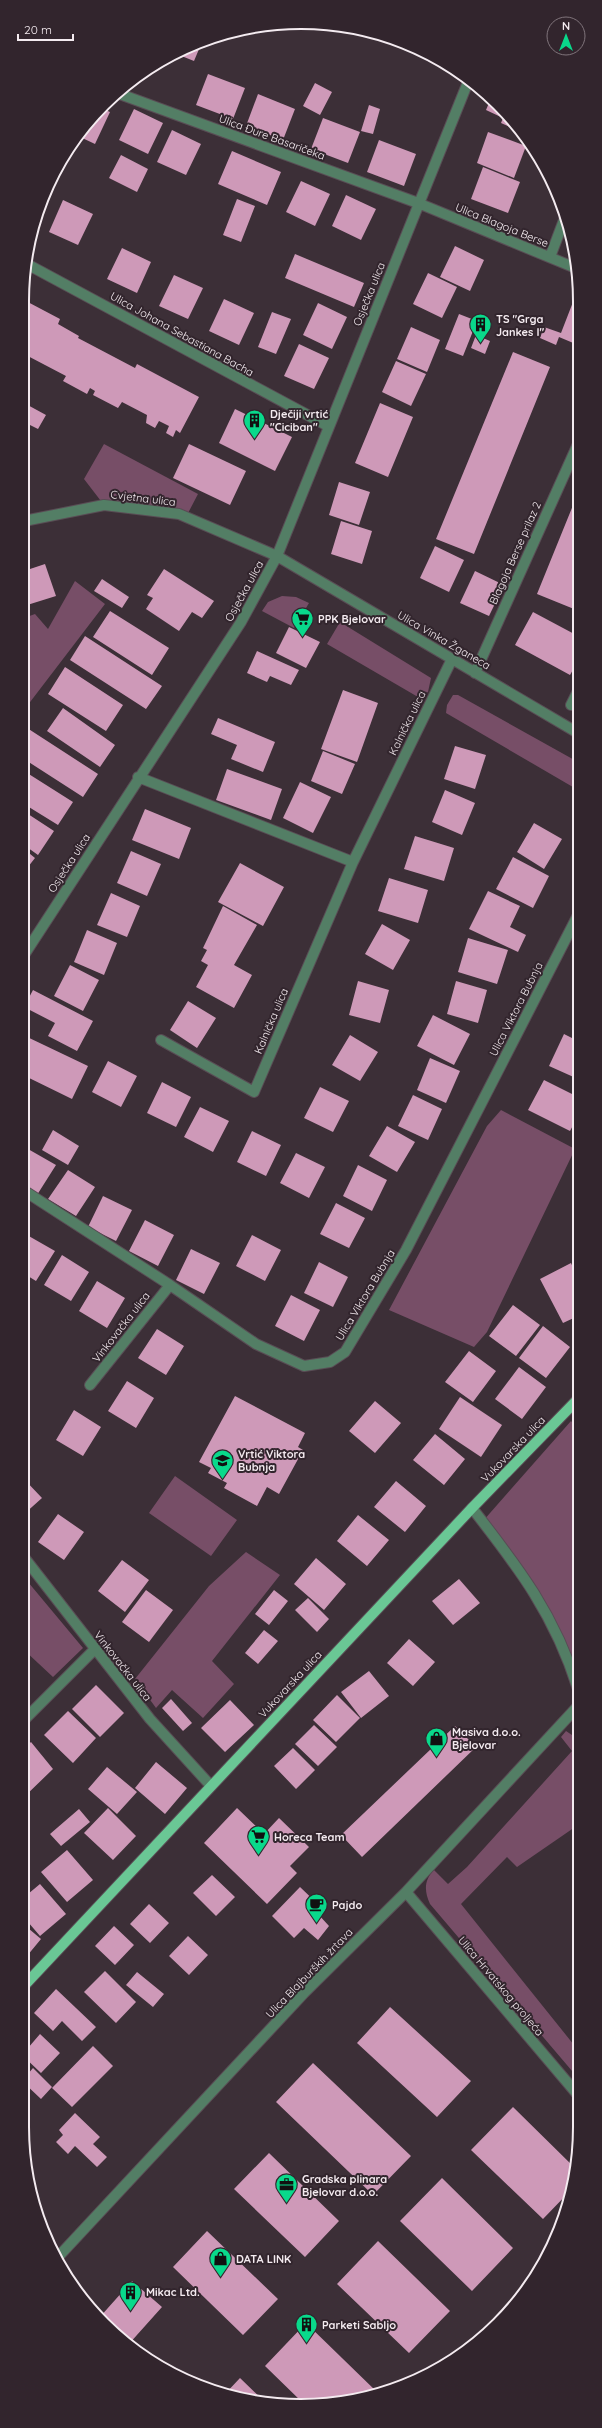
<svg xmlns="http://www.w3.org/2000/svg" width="602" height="2428" font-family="Quicksand,sans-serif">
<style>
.green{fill:#774e67}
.building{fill:#ce99b8}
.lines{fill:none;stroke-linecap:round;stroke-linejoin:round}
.minor-casing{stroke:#594d55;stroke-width:12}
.major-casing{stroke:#594d55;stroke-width:12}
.minor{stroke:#537e65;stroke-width:10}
.major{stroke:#6ac795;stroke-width:10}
.labels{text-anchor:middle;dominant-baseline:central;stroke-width:4;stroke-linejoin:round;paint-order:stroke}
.street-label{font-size:11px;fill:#f4ebf0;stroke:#32252d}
.poi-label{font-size:11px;font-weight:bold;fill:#f4ebf0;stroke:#32252d;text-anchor:start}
.rim{fill:none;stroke:#f4ebf0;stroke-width:2}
</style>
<rect width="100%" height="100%" fill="#3c2f37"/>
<path class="green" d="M104 444 198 494 186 517 104 505 84 479Z
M75 581 105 604 24 710V618L35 614 48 629Z
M282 596 296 597 309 603 294 628 262 611 268 602Z
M340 622 431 678 428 692 418 697 327 644Z
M453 695H458L578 762V790L446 713 447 705Z
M501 1110 575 1149 487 1332 474 1347 389 1310 487 1126Z
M571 1421 578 1429V1689L567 1654 483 1521Z
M175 1476 237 1520 211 1556 149 1513Z
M246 1552 280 1575 212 1661 234 1684 203 1718 172 1690 156 1708 135 1679 209 1586Z
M23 1576 83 1648 53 1677 23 1649Z
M566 1731 578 1739V1825L517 1867 507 1857 461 1904 578 2050V2078L430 1904C424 1891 424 1880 434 1870L448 1884 467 1867 572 1751 561 1737Z"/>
<path class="building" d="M383 38 425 51 441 62 382 39Z
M202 42 194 61 174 53 178 51Z
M208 74 245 88 233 119 196 105Z
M315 83 332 92 320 115 303 106Z
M258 94 295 109 283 140 246 126Z
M491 98 498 104 517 130 501 123 503 118 486 110Z
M369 105 380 109 373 134 361 131Z
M101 108 110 112 95 144 78 136Z
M134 109 163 123 148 154 119 140Z
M323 118 360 132 348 163 311 149Z
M172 130 201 144 186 175 157 162Z
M488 132 526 146 514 178 477 163Z
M379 140 416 154 404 186 367 172Z
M232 151 281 172 267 205 218 184Z
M121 155 148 169 137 192 109 178Z
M483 167 520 182 508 213 471 199Z
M301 181 330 194 315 226 286 212Z
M346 195 376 209 361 240 332 226Z
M237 199 255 206 241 242 223 235Z
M63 200 93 214 78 245 49 232Z
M455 246 484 260 470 291 440 277Z
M122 248 151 262 137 293 107 279Z
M295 254 364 283 354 307 285 278Z
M428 273 457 287 442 318 413 304Z
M174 275 203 288 188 319 159 306Z
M224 299 254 313 239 345 209 331Z
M24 300 60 319 58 324 79 336 78 338 135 368 137 364 199 397 180 433 176 430 173 437 166 433 169 426 159 421 155 428 146 423 147 415 122 402 118 408 93 395 95 391 90 388 87 394 63 381 66 376 24 354Z
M573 302 578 304V345L559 337 556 345 540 338 544 327 561 333Z
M318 303 347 317 332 349 303 335Z
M272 312 291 319 276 354 258 347Z
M459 314 477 321 463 356 445 349Z
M411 327 440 340 427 372 397 359Z
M476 335 490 341 485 354 471 348Z
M299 344 329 358 314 389 284 376Z
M513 352 550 367 474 554 436 539Z
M396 361 426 374 411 406 382 392Z
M24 403 46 415 38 429 24 422Z
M380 403 413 417 388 477 355 463Z
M235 409 292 437 275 471 219 443Z
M189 444 246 471 230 505 173 478Z
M339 482 370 492 359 525 329 515Z
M578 493V601L574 609 537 594Z
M341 521 372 531 362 564 331 554Z
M435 546 464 560 449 592 420 578Z
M45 564 56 596 24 606V571Z
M164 569 214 601 202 618 192 612 179 631 146 609 153 598 147 595Z
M475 571 504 585 489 616 460 603Z
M102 579 129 597 122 608 94 591Z
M110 611 169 648 152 675 93 637Z
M533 612 578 636V661L570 675 515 645Z
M289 627 320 642 306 668 276 653Z
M85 636 162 686 146 709 70 660Z
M257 651 299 670 291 685 270 676 267 682 247 673Z
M65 667 123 705 106 731 48 694Z
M343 690 378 703 357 762 321 749Z
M63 708 115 745 100 767 47 731Z
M218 718 275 742 263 772 231 759 237 745 211 734Z
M24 726 98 774 83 797 24 759Z
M455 746 486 755 475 789 444 779Z
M323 751 355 764 342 794 311 781Z
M227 769 282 789 271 820 216 800Z
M24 771 73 802 58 825 24 804Z
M300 782 331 797 313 833 283 818Z
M445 790 475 803 462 835 432 822Z
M145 809 191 828 179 859 132 840Z
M28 814 54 831 38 855 24 845V821Z
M534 823 562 839 544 869 517 852Z
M415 836 454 848 444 881 404 869Z
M24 849 35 858 24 872Z
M131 851 161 864 147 896 117 883Z
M513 857 549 876 533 908 496 889Z
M240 863 284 887 263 926 218 902Z
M389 878 428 890 418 923 378 911Z
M488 891 520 906 510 927 526 935 518 952 469 929Z
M111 893 140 906 127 937 97 925Z
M223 906 257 925 234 965 252 975 234 1008 196 987 208 965 201 961 207 950 203 948Z
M382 924 410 940 393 970 365 954Z
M87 930 117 943 104 975 74 962Z
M468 938 508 950 497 984 458 972Z
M70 965 99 980 83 1011 54 996Z
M358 981 389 990 380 1023 349 1015Z
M456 981 487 990 478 1023 447 1014Z
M33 990 93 1021 77 1051 48 1036 55 1023 24 1007Z
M188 1001 216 1018 197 1048 170 1030Z
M433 1015 470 1034 454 1065 417 1046Z
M564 1034 578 1041V1079L549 1066Z
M23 1035 88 1066 72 1099 23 1075Z
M350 1035 378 1052 360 1081 332 1065Z
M430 1058 460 1071 446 1103 417 1090Z
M108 1061 137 1076 121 1107 92 1092Z
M544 1080 578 1097V1116L570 1131 528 1110Z
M162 1082 191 1097 176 1127 147 1113Z
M320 1087 349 1101 333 1132 304 1118Z
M413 1095 442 1109 428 1140 398 1126Z
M200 1107 229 1121 213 1152 184 1137Z
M387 1126 415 1142 397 1172 369 1156Z
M53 1130 79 1146 68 1165 42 1150Z
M252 1131 281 1145 266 1176 237 1162Z
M28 1149 56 1165 37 1195 23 1186V1156Z
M296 1153 325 1167 309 1198 280 1183Z
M358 1165 387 1180 372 1211 343 1196Z
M68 1170 95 1187 76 1216 48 1199Z
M103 1196 132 1210 116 1241 88 1227Z
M336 1203 365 1218 349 1248 320 1234Z
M145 1220 174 1235 158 1266 129 1251Z
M27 1235 55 1251 36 1281 23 1273V1241Z
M252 1235 281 1250 265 1281 236 1266Z
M191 1249 220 1263 204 1294 176 1280Z
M62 1255 89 1272 71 1301 44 1285Z
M319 1262 348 1277 333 1307 304 1293Z
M571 1263 574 1270 578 1269V1316L563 1323 540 1279Z
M97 1281 125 1298 107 1328 79 1311Z
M291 1295 320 1310 304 1341 275 1326Z
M513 1305 540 1325 516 1356 489 1336Z
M543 1326 570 1347 546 1378 519 1358Z
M157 1329 184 1346 166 1375 138 1358Z
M469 1351 496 1371 473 1402 445 1382Z
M519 1367 546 1387 522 1419 495 1399Z
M127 1381 154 1398 136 1428 108 1411Z
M235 1396 305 1433 298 1447 303 1450 279 1494 267 1487 257 1506 224 1488 227 1483 208 1473 211 1468 199 1462Z
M460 1397 502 1425 481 1457 439 1429Z
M375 1401 401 1423 375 1453 349 1431Z
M74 1410 101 1427 83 1456 56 1440Z
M435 1434 465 1459 444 1485 413 1460Z
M23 1478 42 1498 23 1515Z
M396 1481 426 1506 405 1532 374 1507Z
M58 1514 84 1532 64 1560 38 1542Z
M358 1515 389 1540 367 1566 337 1541Z
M316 1558 346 1584 324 1610 294 1584Z
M122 1560 149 1580 125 1612 98 1591Z
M459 1579 480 1603 453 1625 432 1601Z
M146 1590 173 1610 149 1642 122 1622Z
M274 1590 288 1601 269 1625 255 1614Z
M308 1598 329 1619 317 1632 295 1610Z
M264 1630 278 1641 258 1664 245 1653Z
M409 1639 435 1662 413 1686 387 1663Z
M369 1671 389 1696 361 1718 341 1692Z
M96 1685 124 1713 100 1737 72 1709Z
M337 1695 360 1718 336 1742 313 1720Z
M171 1699 192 1723 183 1731 162 1708Z
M230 1700 254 1725 225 1752 201 1728Z
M68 1711 96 1738 73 1763 44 1735Z
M314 1725 337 1747 318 1766 295 1744Z
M455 1726 476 1747 362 1857 341 1835Z
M31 1742 53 1769 22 1799V1750Z
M293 1748 315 1770 296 1789 274 1766Z
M156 1762 187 1788 165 1814 135 1788Z
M107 1767 137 1792 117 1814 88 1789Z
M108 1808 136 1836 113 1860 84 1833Z
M237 1808 264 1834 279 1818 309 1847 290 1866 297 1873 267 1904 204 1843Z
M79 1809 90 1822 61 1846 50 1834Z
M67 1850 93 1880 67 1902 41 1872Z
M212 1875 235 1897 216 1916 193 1893Z
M40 1884 66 1914 40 1936 22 1915V1899Z
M300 1887 323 1909 318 1914 329 1926 318 1940 304 1928 294 1938 272 1916Z
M149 1904 169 1923 150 1943 130 1924Z
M22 1923 41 1939 22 1962Z
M114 1926 134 1945 115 1965 95 1946Z
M188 1936 208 1955 189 1975 169 1956Z
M105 1971 136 2002 116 2023 84 1992Z
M137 1972 164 1994 153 2007 126 1985Z
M56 1989 96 2027 82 2041 62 2021 53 2031 34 2013Z
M390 2007 471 2081 437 2117 357 2043Z
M40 2034 60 2053 41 2073 22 2055Z
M93 2046 113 2066 72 2107 52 2088Z
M22 2056 30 2063 22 2072Z
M313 2063 411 2156 373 2195 276 2102Z
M33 2068 52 2087 41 2099 22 2081Z
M513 2107 576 2169 571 2190 543 2219 471 2150Z
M75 2113 100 2137 93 2144 107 2157 97 2167 75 2146 68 2154 56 2142 63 2135 59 2130Z
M269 2153 339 2221 305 2257 234 2189Z
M442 2178 513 2248 472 2291 400 2221Z
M207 2231 278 2299 243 2335 173 2267Z
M378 2241 450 2311 409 2353 337 2284Z
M132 2281 162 2307 128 2345 99 2318Z
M306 2323 378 2393 376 2396 303 2403 265 2366Z
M240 2378 266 2403 224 2395Z"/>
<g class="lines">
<defs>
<path id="minor" d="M117 93 418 203 578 269
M550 257 564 220
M25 263 328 426
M24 521 104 505 179 514 277 556 578 733
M475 673 578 444
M571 705 578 691
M138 777 353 862
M24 955 241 622 277 556 468 82
M161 1040 254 1092 353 862 452 659
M23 1190 170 1285 256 1344 304 1366 330 1362 345 1352 406 1250 578 915
M90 1385 170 1285
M472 1508C519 1568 555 1615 578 1689
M23 1556 150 1719 211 1786
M23 1721 95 1649
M406 1892 578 2095
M58 2257 304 1993 406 1892 578 1706"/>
<path id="major" d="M22 1988 472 1508 578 1399"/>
</defs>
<use href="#minor" class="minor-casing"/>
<use href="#major" class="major-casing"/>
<use href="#minor" class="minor"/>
<use href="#major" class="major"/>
</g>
<defs>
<symbol id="building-pin" viewBox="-11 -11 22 30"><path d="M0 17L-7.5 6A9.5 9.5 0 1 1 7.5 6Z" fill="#09d98b" stroke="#32252d"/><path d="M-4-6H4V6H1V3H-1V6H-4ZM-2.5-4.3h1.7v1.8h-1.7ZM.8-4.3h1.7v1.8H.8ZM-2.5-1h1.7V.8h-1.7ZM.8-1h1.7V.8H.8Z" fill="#111"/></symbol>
<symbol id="supermarket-pin" viewBox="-11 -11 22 30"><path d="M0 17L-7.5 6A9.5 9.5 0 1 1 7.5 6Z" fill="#09d98b" stroke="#32252d"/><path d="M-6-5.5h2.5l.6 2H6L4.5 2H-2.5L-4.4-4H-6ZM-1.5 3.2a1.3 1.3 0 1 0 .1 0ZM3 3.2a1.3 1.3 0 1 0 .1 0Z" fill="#111"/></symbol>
<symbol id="school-pin" viewBox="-11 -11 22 30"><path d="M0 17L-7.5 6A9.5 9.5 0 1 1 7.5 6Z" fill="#09d98b" stroke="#32252d"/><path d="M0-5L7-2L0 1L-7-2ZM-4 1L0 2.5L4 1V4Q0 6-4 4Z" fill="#111"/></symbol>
<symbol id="shop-pin" viewBox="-11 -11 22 30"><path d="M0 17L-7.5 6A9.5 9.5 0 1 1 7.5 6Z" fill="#09d98b" stroke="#32252d"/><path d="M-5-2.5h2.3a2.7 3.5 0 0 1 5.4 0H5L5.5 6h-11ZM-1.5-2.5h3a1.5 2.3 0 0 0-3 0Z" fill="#111"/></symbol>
<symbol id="cafe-pin" viewBox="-11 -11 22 30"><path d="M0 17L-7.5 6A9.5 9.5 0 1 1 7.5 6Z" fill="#09d98b" stroke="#32252d"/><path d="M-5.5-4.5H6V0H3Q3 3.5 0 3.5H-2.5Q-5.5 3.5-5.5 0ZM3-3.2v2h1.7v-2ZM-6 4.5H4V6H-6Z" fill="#111"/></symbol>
<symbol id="office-pin" viewBox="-11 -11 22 30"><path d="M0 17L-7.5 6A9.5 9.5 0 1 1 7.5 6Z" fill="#09d98b" stroke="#32252d"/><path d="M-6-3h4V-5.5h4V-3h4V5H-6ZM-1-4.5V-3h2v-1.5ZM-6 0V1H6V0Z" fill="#111"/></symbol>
</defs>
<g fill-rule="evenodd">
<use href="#building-pin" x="468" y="312" width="25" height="34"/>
<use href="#building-pin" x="242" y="408" width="25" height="34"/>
<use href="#supermarket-pin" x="290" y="606" width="25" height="34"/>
<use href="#school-pin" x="210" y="1448" width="25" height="34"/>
<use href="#shop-pin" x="424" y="1726" width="25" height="34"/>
<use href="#supermarket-pin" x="246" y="1824" width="25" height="34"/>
<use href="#cafe-pin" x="304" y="1892" width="25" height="34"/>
<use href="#office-pin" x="274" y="2172" width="25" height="34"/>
<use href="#shop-pin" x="208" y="2246" width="25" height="34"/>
<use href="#building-pin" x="118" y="2280" width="25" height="34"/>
<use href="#building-pin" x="294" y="2312" width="25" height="34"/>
</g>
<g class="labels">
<g class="street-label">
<text transform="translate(272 137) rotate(20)">Ulica Đure Basaričeka</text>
<text transform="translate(502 225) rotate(22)">Ulica Blagoja Berse</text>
<text transform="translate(369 294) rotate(-68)">Osječka ulica</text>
<text transform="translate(182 334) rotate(29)">Ulica Johana Sebastiana Bacha</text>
<text transform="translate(143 498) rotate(7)">Cvjetna ulica</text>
<text transform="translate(515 553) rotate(-66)">Blagoja Berse prilaz 2</text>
<text transform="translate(244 591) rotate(-61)">Osječka ulica</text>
<text transform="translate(444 640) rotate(30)">Ulica Vinka Žganeca</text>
<text transform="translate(407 723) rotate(-64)">Kalnička ulica</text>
<text transform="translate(69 863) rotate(-57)">Osječka ulica</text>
<text transform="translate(516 1009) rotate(-63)">Ulica Viktora Bubnja</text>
<text transform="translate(271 1021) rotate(-67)">Kalnička ulica</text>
<text transform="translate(365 1295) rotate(-59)">Ulica Viktora Bubnja</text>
<text transform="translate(121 1327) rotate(-52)">Vinkovačka ulica</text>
<text transform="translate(513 1449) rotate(-46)">Vukovarska ulica</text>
<text transform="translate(123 1666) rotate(52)">Vinkovačka ulica</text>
<text transform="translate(290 1684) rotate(-47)">Vukovarska ulica</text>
<text transform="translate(309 1973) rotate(-46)">Ulica Blajburških žrtava</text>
<text transform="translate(501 1986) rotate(50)">Ulica Hrvatskog proljeća</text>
</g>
<g class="poi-label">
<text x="496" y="319">TS "Grga<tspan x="496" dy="13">Jankes I"</tspan></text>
<text x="270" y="414">Dječiji vrtić<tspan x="270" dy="13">"Ciciban"</tspan></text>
<text x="318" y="619">PPK Bjelovar</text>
<text x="238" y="1454">Vrtić Viktora<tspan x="238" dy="13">Bubnja</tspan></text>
<text x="452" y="1732">Masiva d.o.o.<tspan x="452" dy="13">Bjelovar</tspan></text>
<text x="274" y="1837">Horeca Team</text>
<text x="332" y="1905">Pajdo</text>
<text x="302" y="2179">Gradska plinara<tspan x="302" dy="13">Bjelovar d.o.o.</tspan></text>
<text x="236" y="2259">DATA LINK</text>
<text x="146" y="2292">Mikac Ltd.</text>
<text x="322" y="2325">Parketi Sabljo</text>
</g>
</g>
<path d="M0 0H602V2428H0ZM301 29H301A272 272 0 0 1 573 301V2127A272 272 0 0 1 301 2399H301A272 272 0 0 1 29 2127V301A272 272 0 0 1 301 29Z" fill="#32252d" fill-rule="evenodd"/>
<path class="rim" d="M301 29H301A272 272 0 0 1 573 301V2127A272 272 0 0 1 301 2399H301A272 272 0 0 1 29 2127V301A272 272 0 0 1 301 29Z"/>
<g transform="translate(566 36)"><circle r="19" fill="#32252d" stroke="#80747b"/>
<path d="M0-3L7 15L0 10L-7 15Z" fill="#09d98b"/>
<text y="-6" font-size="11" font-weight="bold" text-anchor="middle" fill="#f4ebf0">N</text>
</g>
<path d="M18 34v6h55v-6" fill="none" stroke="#f4ebf0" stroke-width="2"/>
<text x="24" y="34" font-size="12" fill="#f4ebf0" stroke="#32252d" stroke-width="3" paint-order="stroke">20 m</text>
</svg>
